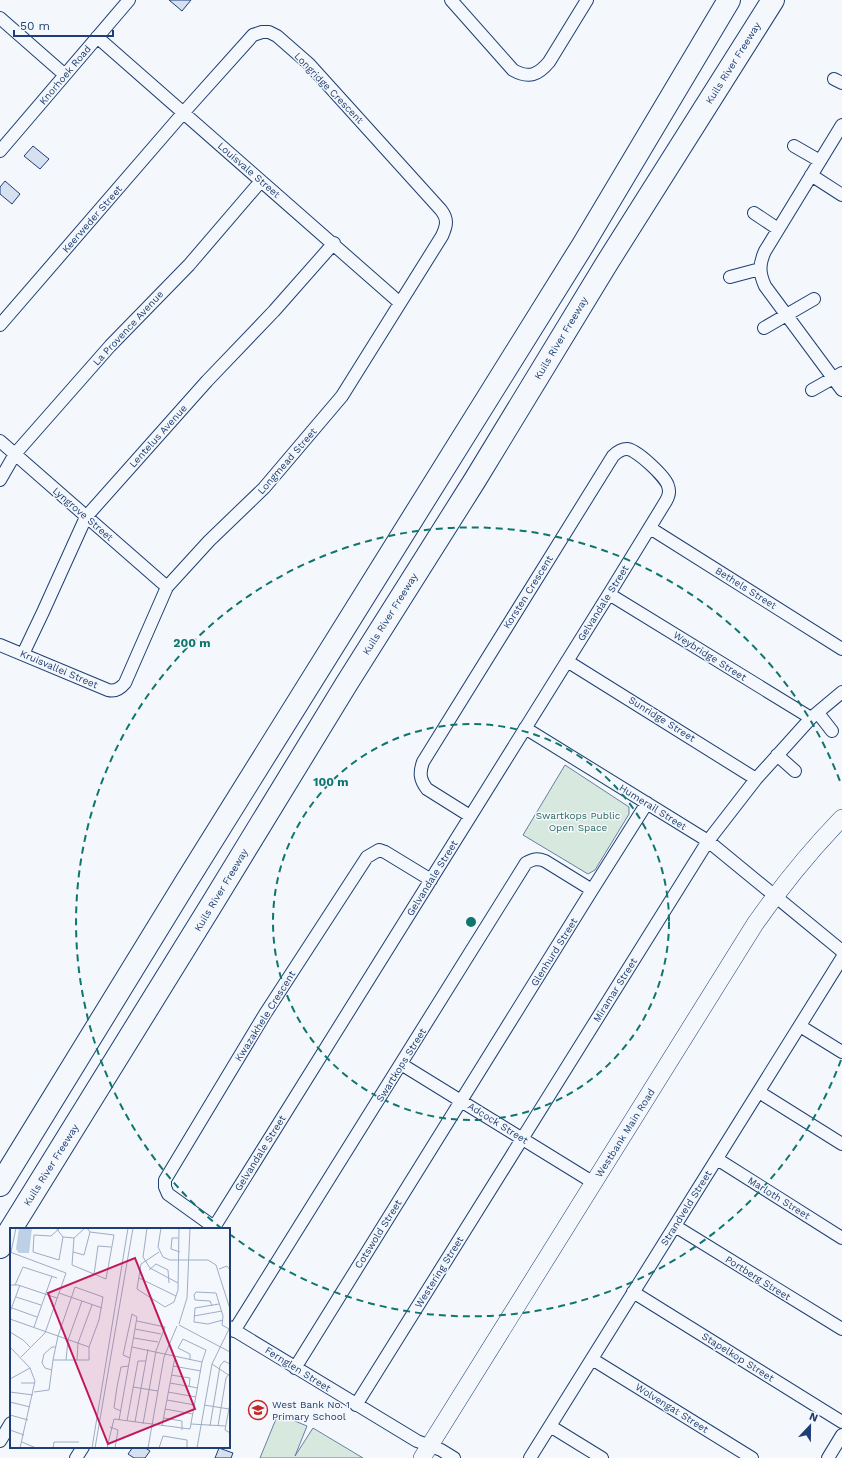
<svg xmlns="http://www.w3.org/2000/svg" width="842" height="1458" font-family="'Work Sans',sans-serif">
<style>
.green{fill:#d7e8df;stroke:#687fa3}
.building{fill:#d5e0f0;stroke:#1d3f73}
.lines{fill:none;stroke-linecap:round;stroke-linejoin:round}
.street-casing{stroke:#1d3f73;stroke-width:14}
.secondary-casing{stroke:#1d3f73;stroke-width:18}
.highway-casing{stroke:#1d3f73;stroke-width:24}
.street{stroke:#f4f7fb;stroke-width:12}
.secondary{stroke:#f4f7fb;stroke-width:17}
.highway{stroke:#f4f7fb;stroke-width:22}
.ring{fill:none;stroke:#0f766e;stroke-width:2;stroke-dasharray:7 5}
.labels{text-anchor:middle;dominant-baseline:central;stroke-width:3;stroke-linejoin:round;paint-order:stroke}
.street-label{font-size:10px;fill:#1d3f73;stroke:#f4f7fb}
.park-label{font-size:10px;fill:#2c6c60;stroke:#f4f7fb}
.poi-label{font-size:10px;fill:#1d3f73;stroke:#f4f7fb;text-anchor:start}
.inset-road{fill:none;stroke:#9eadc5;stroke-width:1}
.view{fill:#c2185b;fill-opacity:0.15;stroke:#c2185b;stroke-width:2}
.inset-edge{fill:none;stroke:#1d3f73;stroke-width:2}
.centre{fill:#0f766e;stroke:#f4f7fb;stroke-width:2}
.ring-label{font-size:12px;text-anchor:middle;font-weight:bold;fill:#0f766e;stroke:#f4f7fb;stroke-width:3;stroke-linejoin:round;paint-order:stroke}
</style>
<rect width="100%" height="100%" fill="#f4f7fb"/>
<path class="green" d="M565 765 629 807V814L595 870 588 874 523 835Z
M278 1414 307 1426 295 1456 313 1428 363 1458H260Z"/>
<path class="building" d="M169 0H191L182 11Z
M33 146 49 159 40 169 24 156Z
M5 181 20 194 12 204 0 194V187Z
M133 1447H144L150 1451 145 1458H134L128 1454Z
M219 1448 233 1453 231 1458H215Z"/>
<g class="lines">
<defs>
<path id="street" d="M451 0 513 70C529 79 538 75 549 62L587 0
M0 18 65 75
M97 37 400 303
M834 79 842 83
M842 125 765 251C759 264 759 273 765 286L842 390
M794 146 820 161
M0 151 129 0
M811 175 842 195
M754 213 778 229
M730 277 760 269
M0 325 184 112 253 35 262 32H269L277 36 309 64 441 210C448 219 447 225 442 236L342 396 264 488 209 541 167 587 125 683C120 689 115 692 108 690L0 645
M764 328 814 299
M812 390 842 373
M0 441 167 587
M0 480 15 454 110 346 189 265 261 181
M650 528 842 649
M609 594 811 718
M23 654 43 612 86 517 207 381 274 311 334 243
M567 661 756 779
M818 713 832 731
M525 728 708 841 842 951
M777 755 795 771
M800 1026 842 1052
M401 1064 594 1183
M759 1092 842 1144
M717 1159 842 1238
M675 1226 842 1329
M214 1227 168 1194 165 1187V1180L265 1014 367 857 379 850 385 852 431 880
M213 1229 609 594 666 501C669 496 670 491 668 486 666 477 636 449 627 449 621 449 617 452 613 456L423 762C419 773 420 780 427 789L470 816
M633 1292 842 1422
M229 1327 417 1441 441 1450 454 1458
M234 1331 526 863C533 859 537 858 545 861L592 890
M592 1359 752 1458
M295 1368 592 890 647 803
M356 1405 708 841 756 779 811 718 842 692
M550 1426 602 1458
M0 1441 11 1423
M76 1458 83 1447
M530 1458 842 958
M828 1458 842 1435"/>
<path id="secondary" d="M422 1458 755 924C781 887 810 851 842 818"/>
<path id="highway" d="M0 1185 186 882 583 245 729 0
M11 1229 212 904 347 683 475 480 607 263 773 0
M0 1247 11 1229"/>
</defs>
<use href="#street" class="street-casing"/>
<use href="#secondary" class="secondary-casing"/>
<use href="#highway" class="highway-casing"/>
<use href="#street" class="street"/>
<use href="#secondary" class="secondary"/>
<use href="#highway" class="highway"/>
</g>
<g class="ring">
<circle cx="471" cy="922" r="198"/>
<path d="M841 1060A395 395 0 0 1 231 1235M222 1229A395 395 0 1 1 841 784"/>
</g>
<defs>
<symbol id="school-ring" viewBox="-11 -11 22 22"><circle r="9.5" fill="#f4f7fb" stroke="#c62828" stroke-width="1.5"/><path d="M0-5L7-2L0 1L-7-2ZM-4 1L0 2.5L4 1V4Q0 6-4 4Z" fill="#c62828"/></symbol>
</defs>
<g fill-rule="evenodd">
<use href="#school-ring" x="247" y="1399" width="22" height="22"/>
</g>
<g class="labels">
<g class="street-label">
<text transform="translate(733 63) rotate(-58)">Kuils River Freeway</text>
<text transform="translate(65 75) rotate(-50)">Knorhoek Road</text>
<text transform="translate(329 88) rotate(46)">Longridge Crescent</text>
<text transform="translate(249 170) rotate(41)">Louisvale Street</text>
<text transform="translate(92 219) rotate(-49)">Keerweder Street</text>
<text transform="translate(128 328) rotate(-47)">La Provence Avenue</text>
<text transform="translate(561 338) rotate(-59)">Kuils River Freeway</text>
<text transform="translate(158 436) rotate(-48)">Lentelus Avenue</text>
<text transform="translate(287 461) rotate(-49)">Longmead Street</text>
<text transform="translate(83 514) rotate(41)">Lyngrove Street</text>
<text transform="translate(746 588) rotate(32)">Bethels Street</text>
<text transform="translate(528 592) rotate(-58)">Korsten Crescent</text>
<text transform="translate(603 603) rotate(-58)">Gelvandale Street</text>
<text transform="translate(390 614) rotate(-58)">Kuils River Freeway</text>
<text transform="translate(710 656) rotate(32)">Weybridge Street</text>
<text transform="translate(59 669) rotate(23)">Kruisvallei Street</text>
<text transform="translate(662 719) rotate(32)">Sunridge Street</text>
<text transform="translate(653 807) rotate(32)">Humerail Street</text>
<text transform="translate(432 878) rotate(-58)">Gelvandale Street</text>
<text transform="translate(221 890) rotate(-59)">Kuils River Freeway</text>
<text transform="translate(554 952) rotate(-58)">Glenhurd Street</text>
<text transform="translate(615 990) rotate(-58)">Miramar Street</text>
<text transform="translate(265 1016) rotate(-58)">Kwazakhele Crescent</text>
<text transform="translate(401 1065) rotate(-58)">Swartkops Street</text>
<text transform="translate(498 1123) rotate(32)">Adcock Street</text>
<text transform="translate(625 1133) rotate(-58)">Westbank Main Road</text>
<text transform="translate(260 1153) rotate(-58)">Gelvandale Street</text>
<text transform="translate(51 1165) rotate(-58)">Kuils River Freeway</text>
<text transform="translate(779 1198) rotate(32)">Marloth Street</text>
<text transform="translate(686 1208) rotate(-58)">Strandveld Street</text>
<text transform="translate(378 1234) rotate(-58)">Cotswold Street</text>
<text transform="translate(439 1272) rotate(-58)">Westering Street</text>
<text transform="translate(758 1278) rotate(32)">Portberg Street</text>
<text transform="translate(738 1357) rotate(32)">Stapelkop Street</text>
<text transform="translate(298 1369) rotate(32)">Fernglen Street</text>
<text transform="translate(672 1408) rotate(32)">Wolvengat Street</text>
</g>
<g class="park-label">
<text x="578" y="815">Swartkops Public<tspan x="578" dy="12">Open Space</tspan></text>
</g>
<g class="poi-label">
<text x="272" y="1404">West Bank No. 1<tspan x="272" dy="12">Primary School</tspan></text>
</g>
</g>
<g transform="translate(10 1228)">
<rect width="220" height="220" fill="#f4f7fb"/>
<path d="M9 0H22L19 25H9L6 21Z" fill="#bed0e5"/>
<path class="inset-road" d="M46 0 53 9 64 10 75 0M50 0 41 8 24 7 23 24 49 32 53 9M137 0 133 29 140 40 168 55M151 0 148 19 153 29 160 32H198L206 37 220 81M64 10 62 37 96 51 104 7 80 4 77 0M168 10H162L161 21 170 24M0 24 56 45 35 105 11 129M1 24 6 0M63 24 74 27 80 4M149 24 131 36 127 61 155 79 164 74 168 62 169 0M209 41 217 38 220 42M139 42 146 36 158 42 159 55M84 47 88 18 101 19M129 50 166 68M0 57H8L47 70M5 57 13 39 47 50M49 65 92 80M184 67 186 64 206 65 213 88 212 97 219 101M184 67 185 72 200 73 202 78M6 69 31 77M209 76 185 80 184 94 198 96 213 92M2 80 27 89M0 84 10 57M184 88 212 83M0 91 79 119M127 93 155 99 146 123 133 196M169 96 177 70 180 0M169 97 220 124M24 99 42 48M125 101 151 106M0 104 13 112 21 120M124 110 148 114M0 119 20 140 25 153 10 220M56 132 58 112 72 73M67 132 68 115 82 77M180 132V126L168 120 173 111 196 122 192 134M202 136 220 148M163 138 191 143M42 142 35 140 32 135 34 126 42 119H46M161 147 180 150 179 159M0 151 20 140M11 155H25M160 155 188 160M123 159 148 163M0 164 23 167M24 164 39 162 43 132 48 108 65 59 93 69 89 92 79 119V132H43M158 164 186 169M157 172 185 177M0 174 20 179M220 175 215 202 220 205M194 177 219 181M155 181 183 186M111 183 104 180 107 159 111 139 119 138M0 187 18 192M154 190 172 193V202M109 192 125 101 127 89 122 86 113 127 120 130M117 193 128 133H136M125 194 138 121M181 196 216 198M152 198 165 129M200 198 210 138 214 133 220 136M208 198 216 150 220 145M100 199 108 202 105 220M0 202 14 207M12 214 26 220M43 220 44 214H69M82 220 118 0M85 220 123 0M97 220 104 191 180 201 192 134 122 119M138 220 154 129 167 98M149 220 153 208 177 212V220M187 220 202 136 220 99"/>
<path class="view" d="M125 30 185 181 98 216 38 65Z"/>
<rect width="220" height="220" class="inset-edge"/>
</g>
<circle cx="471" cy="922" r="6" class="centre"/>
<g class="ring-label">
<text x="192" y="647">200 m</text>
<text x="331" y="786">100 m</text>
</g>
<g transform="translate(810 1426) rotate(22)" stroke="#f4f7fb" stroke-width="3" paint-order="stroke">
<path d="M0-3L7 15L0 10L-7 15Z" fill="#1d3f73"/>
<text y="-6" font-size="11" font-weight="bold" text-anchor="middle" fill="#1d3f73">N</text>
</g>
<path d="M14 30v6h99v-6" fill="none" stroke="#1d3f73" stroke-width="2"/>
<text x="20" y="30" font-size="12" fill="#1d3f73" stroke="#f4f7fb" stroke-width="3" paint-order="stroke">50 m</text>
</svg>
